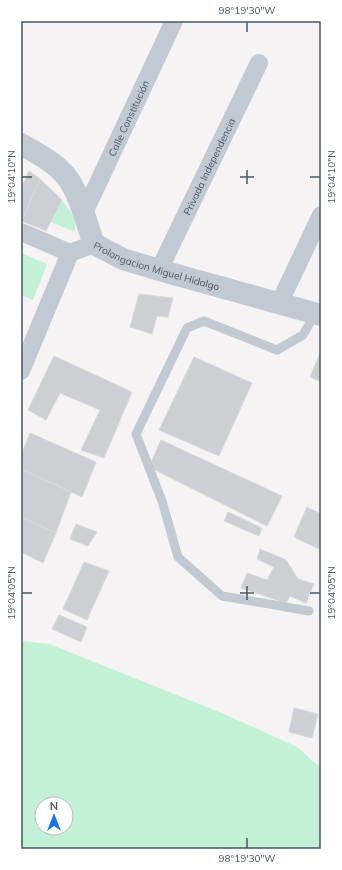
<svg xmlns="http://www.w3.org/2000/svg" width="342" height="870" font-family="Mulish,sans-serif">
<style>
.green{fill:#c3f1d5;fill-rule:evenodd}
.building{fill:#cdcfd5;stroke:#d7d9de}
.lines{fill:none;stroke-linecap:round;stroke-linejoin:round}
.service{stroke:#c1cad2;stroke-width:9}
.minor{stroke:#c1cad2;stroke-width:18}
.tertiary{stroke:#c1cad2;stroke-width:22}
.ticks{fill:none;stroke:#4a5661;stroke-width:1.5}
.labels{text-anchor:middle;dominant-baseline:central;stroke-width:3.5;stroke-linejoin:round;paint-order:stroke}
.street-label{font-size:10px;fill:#4a5661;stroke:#fff}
.neatline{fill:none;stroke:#4a5661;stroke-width:1.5}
.ticks-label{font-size:10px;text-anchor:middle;fill:#4a5661}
</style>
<rect width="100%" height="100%" fill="#f5f3f3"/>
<path class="green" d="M62 200 75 218V232L51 222Z
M21 253 47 264 33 300 21 295Z
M21 641 49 644 224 714 297 747 321 768V849H21ZM42 804H66V828H42Z"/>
<path class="building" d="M29 171 40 179 22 221 21 220V189Z
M40 179 62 200 46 231 22 221Z
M139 294 173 298 168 317 157 316 152 334 130 327Z
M321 351V382L310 377Z
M54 356 132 392 104 458 81 450 100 410 60 393 46 420 28 410Z
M194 357 252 383 219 456 159 430Z
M30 433 96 462 82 497 21 469V455Z
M161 440 282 496 267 526 149 467Z
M21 469 71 492 56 533 21 517Z
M307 507 321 514V550L294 537Z
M228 512 262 528 259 536 224 521Z
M21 517 56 533 43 563 21 552Z
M76 524 97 532 88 546 70 539Z
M260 549 286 560 298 579 314 584 306 603 290 596 286 603 241 588 247 573 267 580 274 567 257 559Z
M84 562 109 571 87 620 63 609Z
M59 615 87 627 81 642 52 629Z
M294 708 318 714 312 738 289 732Z"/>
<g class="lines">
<path class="service" d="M309 611 222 596 178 557 162 501 136 434 187 328 204 321 277 350 303 335 315 314"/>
<g class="minor">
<path id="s1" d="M83 215 174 21"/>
<path d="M21 232 70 253"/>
<path id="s2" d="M159 270 259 63"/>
<path d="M279 304 321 215"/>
<path d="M21 371 70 253 94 244"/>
</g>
<path class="tertiary" id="s3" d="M21 144C37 153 54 162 66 176 79 192 87 225 94 244L123 259 159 270 321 315"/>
</g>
<path class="ticks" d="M247 22V32M247 170V184M22 177H32M240 177H254M310 177H320M247 586V600M22 593H32M240 593H254M310 593H320M247 838V848"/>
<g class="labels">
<g class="street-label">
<text stroke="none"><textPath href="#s1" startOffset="107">Calle Constitución</textPath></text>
<text stroke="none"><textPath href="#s2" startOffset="115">Privada Independencia</textPath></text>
<text stroke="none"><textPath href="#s3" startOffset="196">Prolongacion Miguel Hidalgo</textPath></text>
</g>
</g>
<rect width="342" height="870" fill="none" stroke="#ffffff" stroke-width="44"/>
<g transform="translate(54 816)"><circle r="19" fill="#ffffff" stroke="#b7bbc0"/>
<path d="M0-3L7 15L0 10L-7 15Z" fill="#1a73e8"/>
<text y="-6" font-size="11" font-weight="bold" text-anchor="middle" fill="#4a5661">N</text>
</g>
<rect x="22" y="22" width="298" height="826" class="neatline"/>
<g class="ticks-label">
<text x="247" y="14">98°19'30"W</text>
<text transform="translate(11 177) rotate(-90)" y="4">19°04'10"N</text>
<text transform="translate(331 177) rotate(-90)" y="4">19°04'10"N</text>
<text transform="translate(11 593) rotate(-90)" y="4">19°04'05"N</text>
<text transform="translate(331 593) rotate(-90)" y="4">19°04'05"N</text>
<text x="247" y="862">98°19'30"W</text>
</g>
</svg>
